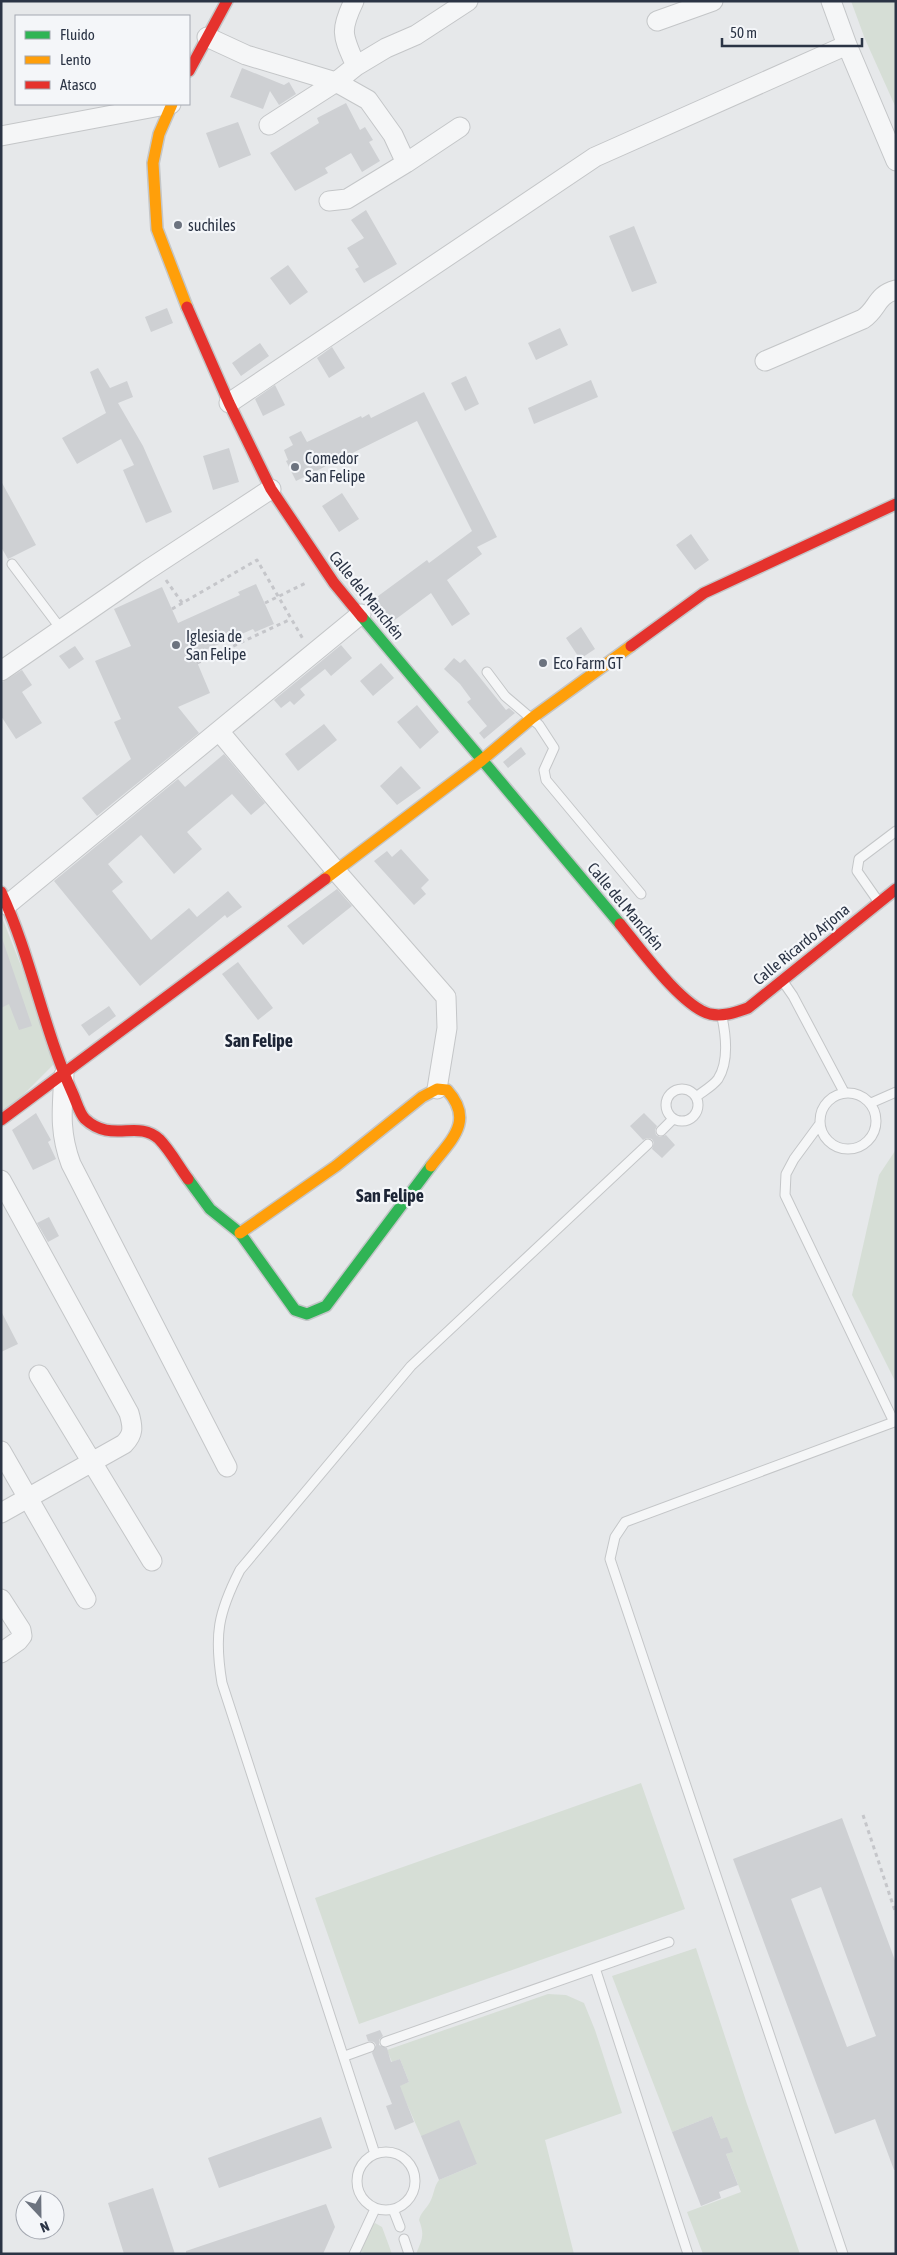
<svg xmlns="http://www.w3.org/2000/svg" width="897" height="2255" font-family="'Asap Condensed',sans-serif">
<style>
.green{fill:#d6ded6}
.building{fill:#ced0d3;fill-rule:evenodd}
.lines{fill:none;stroke-linecap:round;stroke-linejoin:round}
.lane-casing{stroke:#c4c6c8;stroke-width:11}
.street-casing{stroke:#c4c6c8;stroke-width:21}
.fast-casing{stroke:#c4c6c8;stroke-width:14}
.slow-casing{stroke:#c4c6c8;stroke-width:14}
.jam-casing{stroke:#c4c6c8;stroke-width:14}
.path{stroke:#c5c6ca;stroke-width:3;stroke-dasharray:4 4;stroke-linecap:butt}
.lane{stroke:#f5f6f7;stroke-width:9}
.street{stroke:#f5f6f7;stroke-width:19}
.fast{stroke:#30b455;stroke-width:11}
.slow{stroke:#ff9f0a;stroke-width:11}
.jam{stroke:#e5322d;stroke-width:11}
.poi-dot{fill:#6c737f;stroke:#f4f6f9;stroke-width:2}
.labels{text-anchor:middle;dominant-baseline:central;stroke-width:4.5;stroke-linejoin:round;paint-order:stroke}
.poi-label{font-size:16px;fill:#2b3445;stroke:#f4f6f9;text-anchor:start}
.street-label{font-size:16px;fill:#2b3445;stroke:#f4f6f9}
.neighbourhood-label{font-size:18px;font-weight:bold;fill:#1d2536;stroke:#f4f6f9}
</style>
<rect width="100%" height="100%" fill="#e6e8ea"/>
<path class="green" d="M851 1H896V108L865 39Z
M1 915 58 1060 1 1117Z
M896 1147V1383L852 1295 879 1175 895 1151Z
M641 1783 685 1909 359 2024 315 1898Z
M696 1948 747 2104 800 2254H703L687 2212 741 2192 726 2154 732 2152 721 2139 712 2116 672 2132 612 1976Z
M548 1994 566 1995 584 2003 595 2030 622 2113 545 2140 574 2254H416C422 2240 425 2235 419 2220 421 2212 426 2209 430 2202 434 2195 434 2186 439 2180L477 2164 421 2136 399 2086 409 2082 400 2059 392 2062 387 2050Z
M375 2223 382 2227 392 2254H367L359 2251 371 2227Z"/>
<path class="building" d="M242 68 284 85 289 82 296 94 279 105 270 91 263 109 230 97Z
M346 103 360 130 365 127 373 140 369 142 380 161 362 172 351 153 325 168 328 173 295 191 270 153 319 123 317 118Z
M238 122 251 155 219 168 206 133Z
M366 210 397 264 364 283 355 269 359 267 347 248 364 238 351 220Z
M634 226 657 283 632 292 609 236Z
M288 265 308 292 290 305 270 278Z
M167 308 173 323 151 332 145 317Z
M560 328 568 345 536 360 528 343Z
M260 343 269 356 241 376 232 363Z
M332 347 345 368 329 378 317 358Z
M98 368 110 388 127 381 133 397 118 403 143 446 172 512 146 523 123 470 134 465 121 439 77 464 62 438 106 413 90 372Z
M466 376 479 404 465 411 451 383Z
M591 380 598 397 534 424 528 408Z
M275 385 285 405 263 416 255 399Z
M424 392 497 537 477 547 482 554 447 580 470 614 452 626 431 593 388 625 370 602 427 560 429 563 472 531 417 421 296 481 286 461 288 460 284 450 293 445 289 437 301 431 307 442 361 416 362 418 369 414 371 418Z
M229 448 239 482 213 490 203 456Z
M1 481 36 545 8 559 1 547Z
M342 493 359 519 339 532 322 506Z
M691 534 709 560 695 570 676 545Z
M256 584 274 624 255 632 253 629 194 655 210 693 178 707 199 733 97 816 82 798 131 759 114 722 121 719 95 661 131 646 114 609 162 587 178 623 240 595 238 592Z
M581 627 595 649 580 659 566 638Z
M341 645 352 658 331 676 325 669 300 689 305 695 294 705 290 701 281 708 274 700Z
M75 646 84 659 69 669 59 656Z
M454 658 460 663 465 659 506 710 509 708 515 713 484 739 479 733 487 726 467 702 471 699 460 684 444 669Z
M381 663 394 678 373 696 360 681Z
M22 670 32 685 22 692 42 723 16 739 1 716V683Z
M417 705 439 732 420 749 397 722Z
M324 724 337 740 298 771 285 754Z
M521 747 526 754 508 768 503 762Z
M224 754 265 803 251 815 232 794 187 832 202 849 174 874 141 835 108 864 123 882 112 891 151 940 189 908 197 917 228 891 242 907 227 918 225 915 140 986 54 881 178 779 185 787Z
M401 766 421 788 397 805 380 786Z
M401 849 429 880 421 888 426 894 414 905 374 861 387 851 392 857Z
M337 889 352 906 303 945 287 926Z
M1 935 32 1026 19 1030 9 1004 1 1008Z
M238 962 273 1008 258 1020 222 974Z
M109 1006 116 1016 89 1036 81 1025Z
M36 1113 51 1140 48 1142 56 1159 33 1170 12 1130Z
M644 1113 657 1126 655 1130 656 1135 660 1137 666 1135 675 1145 662 1158 652 1149 654 1143 652 1139 647 1138 643 1140 630 1126Z
M49 1217 59 1236 48 1242 37 1223Z
M1 1311 18 1344 1 1352Z
M842 1818 896 1963V2170H894L875 2119 835 2134 733 1859ZM821 1887 876 2036 847 2047 791 1899Z
M380 2030 383 2036 379 2040V2045L387 2048 391 2062 400 2059 409 2082 400 2086 414 2122 395 2130 386 2106 392 2104 372 2053 376 2045 374 2042 368 2041 366 2035Z
M712 2116 721 2139 727 2137 733 2152 726 2154 738 2185 719 2192 721 2198 701 2206 672 2132Z
M321 2117 332 2148 219 2188 208 2158Z
M459 2120 477 2164 439 2180 421 2136Z
M153 2188 175 2254H124L108 2203Z
M326 2204 335 2227 323 2254H186V2251Z"/>
<g class="lines">
<defs>
<path id="lane" d="M12 564 61 629
M487 672 505 696 539 725 554 748 544 770 546 780 641 894
M878 901 857 871 859 859 896 831
M784 983 793 996 844 1092
M666 1105a16 16 0 1 1 32 0a16 16 0 1 1-32 0Z
M820 1121a28 28 0 1 1 56 0a28 28 0 1 1-56 0Z
M696 1097C702 1092 713 1086 718 1079 729 1062 726 1036 722 1017
M871 1103 896 1092
M819 1125 794 1159 786 1174 785 1195 894 1422 625 1522 615 1537 610 1559 843 2254
M661 1131 673 1119
M595 1968 688 2254
M385 2042 669 1942
M345 2056 370 2047
M357 2181a29 29 0 1 1 58 0a29 29 0 1 1-58 0Z
M375 2154 222 1683C214 1635 218 1613 240 1570L411 1366 648 1144
M393 2209 400 2227
M404 2239 409 2254
M354 2254 375 2209"/>
<path id="street" d="M354 1C339 32 343 36 356 66
M831 1 847 45 896 161
M657 21 713 1
M207 37 246 55 336 82 368 100 393 135 406 163
M269 125 336 82 356 66 386 48 416 35 468 1
M1 136 171 104
M329 201 347 199 406 163 460 127
M765 361 863 319C878 309 876 295 896 290
M229 403 595 157 847 45
M1 671 146 571 271 489
M219 731 336 871 446 997 447 1028 437 1089
M7 905 361 614
M64 1075C62 1109 59 1132 71 1164L227 1467
M1 1180 129 1413C133 1427 134 1434 124 1444L1 1513
M39 1375 152 1561
M1 1451 86 1599
M1 1599 21 1630 22 1636 18 1641 1 1653"/>
<path id="fast" d="M362 617 620 924
M188 1179 210 1209 240 1233 295 1310 307 1314 326 1306 431 1166"/>
<path id="slow" d="M172 104 159 134 153 163 157 229 187 307
M325 879 482 760 532 718 631 646
M240 1233 336 1166 422 1097 437 1089 447 1090C475 1121 451 1140 431 1166"/>
<path id="jam" d="M189 71 227 1
M187 307 229 403 271 489 334 583 362 617
M631 646 704 593 896 504
M1 892C31 956 43 1028 72 1092 76 1100 79 1113 85 1119 112 1144 137 1119 159 1139 170 1150 179 1167 188 1179
M620 924C639 947 682 1007 710 1014 724 1017 736 1012 748 1008L896 889
M1 1120 325 879"/>
</defs>
<use href="#lane" class="lane-casing"/>
<use href="#street" class="street-casing"/>
<use href="#fast" class="fast-casing"/>
<use href="#slow" class="slow-casing"/>
<use href="#jam" class="jam-casing"/>
<path class="path" d="M166 580 183 604
M265 603 308 582
M172 609 257 560 303 639
M197 663 291 619
M863 1815 896 1914"/>
<use href="#lane" class="lane"/>
<use href="#street" class="street"/>
<use href="#fast" class="fast"/>
<use href="#slow" class="slow"/>
<use href="#jam" class="jam"/>
</g>
<g class="poi-dot">
<circle cx="178" cy="225" r="5"/>
<circle cx="295" cy="467" r="5"/>
<circle cx="176" cy="645" r="5"/>
<circle cx="543" cy="663" r="5"/>
</g>
<g class="labels">
<g class="poi-label">
<text x="188" y="225">suchiles</text>
<text x="305" y="458">Comedor<tspan x="305" dy="18">San Felipe</tspan></text>
<text x="186" y="636">Iglesia de<tspan x="186" dy="18">San Felipe</tspan></text>
<text x="553" y="663">Eco Farm GT</text>
</g>
<g class="street-label">
<text transform="translate(367 595) rotate(51)">Calle del Manchén</text>
<text transform="translate(626 906) rotate(50)">Calle del Manchén</text>
<text transform="translate(801 944) rotate(-39)">Calle Ricardo Arjona</text>
</g>
<g class="neighbourhood-label">
<text x="259" y="1040">San Felipe</text>
<text x="390" y="1195">San Felipe</text>
</g>
</g>
<rect width="897" height="2255" fill="none" stroke="#2b3445" stroke-width="5"/>
<rect x="15" y="15" width="175" height="90" fill="#f4f6f9" stroke="#a4a8b1"/>
<rect x="25" y="31" width="25" height="8" fill="#30b455" stroke="#a4a8b1"/>
<text x="60" y="40" font-size="15" fill="#2b3445">Fluido</text>
<rect x="25" y="56" width="25" height="8" fill="#ff9f0a" stroke="#a4a8b1"/>
<text x="60" y="65" font-size="15" fill="#2b3445">Lento</text>
<rect x="25" y="81" width="25" height="8" fill="#e5322d" stroke="#a4a8b1"/>
<text x="60" y="90" font-size="15" fill="#2b3445">Atasco</text>
<g transform="translate(40 2215) rotate(158)"><circle r="24" fill="#f4f6f9" stroke="#a4a8b1"/>
<path d="M0-4L9 19L0 12L-9 19Z" fill="#6c737f"/>
<text y="-8" font-size="14" font-weight="bold" text-anchor="middle" fill="#2b3445">N</text>
</g>
<path d="M722 38v8h140v-8" fill="none" stroke="#2b3445" stroke-width="2.5"/>
<text x="730" y="38" font-size="15" fill="#2b3445" stroke="#f4f6f9" stroke-width="4" paint-order="stroke">50 m</text>
</svg>
